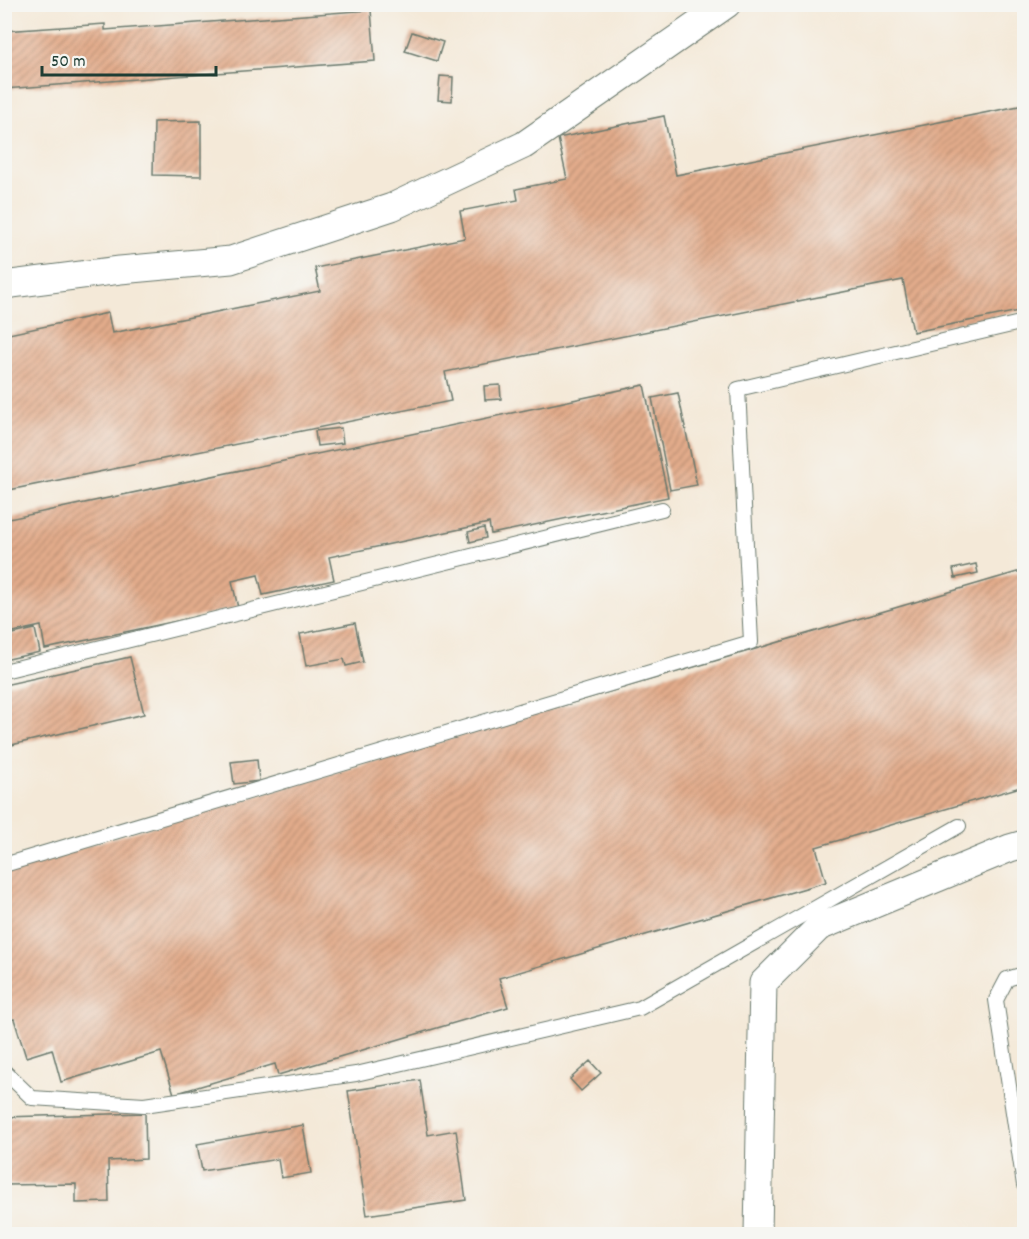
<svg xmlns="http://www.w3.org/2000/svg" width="1029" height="1239" font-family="Dekko,sans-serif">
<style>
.building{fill:url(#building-hatch)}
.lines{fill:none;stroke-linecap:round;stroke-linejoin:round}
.service-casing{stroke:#6a796d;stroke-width:16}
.minor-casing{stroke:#6a796d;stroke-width:29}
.service{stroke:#fff;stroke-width:14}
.minor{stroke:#fff;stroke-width:27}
</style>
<defs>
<pattern id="building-hatch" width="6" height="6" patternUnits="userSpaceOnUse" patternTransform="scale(1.5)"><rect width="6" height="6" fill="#e3ac8b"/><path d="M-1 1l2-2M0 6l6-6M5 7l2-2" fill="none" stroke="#b78d72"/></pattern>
</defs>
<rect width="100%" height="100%" fill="#f6f6f2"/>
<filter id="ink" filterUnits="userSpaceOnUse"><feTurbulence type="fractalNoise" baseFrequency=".0167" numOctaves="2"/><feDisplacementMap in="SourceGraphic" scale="12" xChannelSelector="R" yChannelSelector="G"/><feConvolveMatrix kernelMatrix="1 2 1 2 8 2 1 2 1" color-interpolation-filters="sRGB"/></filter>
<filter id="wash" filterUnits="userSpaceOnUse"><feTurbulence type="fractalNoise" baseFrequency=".008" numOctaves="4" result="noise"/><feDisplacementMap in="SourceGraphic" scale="24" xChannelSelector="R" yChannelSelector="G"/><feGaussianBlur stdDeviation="1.35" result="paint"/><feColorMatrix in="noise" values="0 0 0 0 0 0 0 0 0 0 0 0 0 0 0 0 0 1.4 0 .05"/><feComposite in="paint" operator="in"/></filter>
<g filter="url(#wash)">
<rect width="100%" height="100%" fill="#f4e9d8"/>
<g id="blocks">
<path class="building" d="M371 10 375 61 4 89V31L105 24V30Z
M412 32 443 42 437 61 405 51Z
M440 76 453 77 452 101 438 100Z
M1024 105V310L913 332 903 280 445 372 451 401 4 491V335L108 313 112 333 320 291 315 268 465 238 460 211 518 200 516 189 567 179 558 138 664 116 676 175Z
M201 121V176L153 175 154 122Z
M500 385 501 399 485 400 484 386Z
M644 385 668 497 491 534 489 523 329 557 334 580 263 595 258 575 232 581 238 608 45 649 41 626 4 634V520Z
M678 393 697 485 670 490 652 398Z
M341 428 343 443 317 446 315 431Z
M484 528 486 538 470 542 468 532Z
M976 564 978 573 955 578 953 569Z
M1024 570V786L816 847 826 882 499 978 508 1007 278 1075 275 1064 174 1094 161 1052 61 1082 52 1049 26 1057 14 1019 4 1022V870Z
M355 623 363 662 346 666 344 659 306 666 300 634Z
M35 629 40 652 4 660V636Z
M130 657 144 714 7 746 4 737V685Z
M257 759 259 781 234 784 231 762Z
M590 1061 601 1073 581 1091 570 1079Z
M420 1080 428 1135 456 1130 466 1200 367 1215 348 1091Z
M145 1113 146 1159 108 1161 109 1202 76 1203V1184L4 1185V1117Z
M303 1125 311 1173 281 1178 278 1159 202 1171 197 1144Z"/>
</g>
</g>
<g filter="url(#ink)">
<use href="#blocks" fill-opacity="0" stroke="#6a796d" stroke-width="1.5"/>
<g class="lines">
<defs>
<path id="service" d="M4 671 662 509
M4 865 751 642 738 389 1024 322
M1024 974 1007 979 996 1000 1024 1185
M4 1071 32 1098 144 1105 356 1074 640 1008 959 826"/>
<path id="minor" d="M4 285 120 270 231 260 392 207 524 145 727 4
M758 1234 763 983 819 927 1010 848 1024 844"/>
</defs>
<use href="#service" class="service-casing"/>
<use href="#minor" class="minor-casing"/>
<use href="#service" class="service"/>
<use href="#minor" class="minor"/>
</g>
</g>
<rect width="1029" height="1239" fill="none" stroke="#f6f6f2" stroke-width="24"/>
<path d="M42 66v9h174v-9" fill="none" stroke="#1f3d34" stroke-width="3"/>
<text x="51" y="66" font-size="18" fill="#1f3d34" stroke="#f6f6f2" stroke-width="4.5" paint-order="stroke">50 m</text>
</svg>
